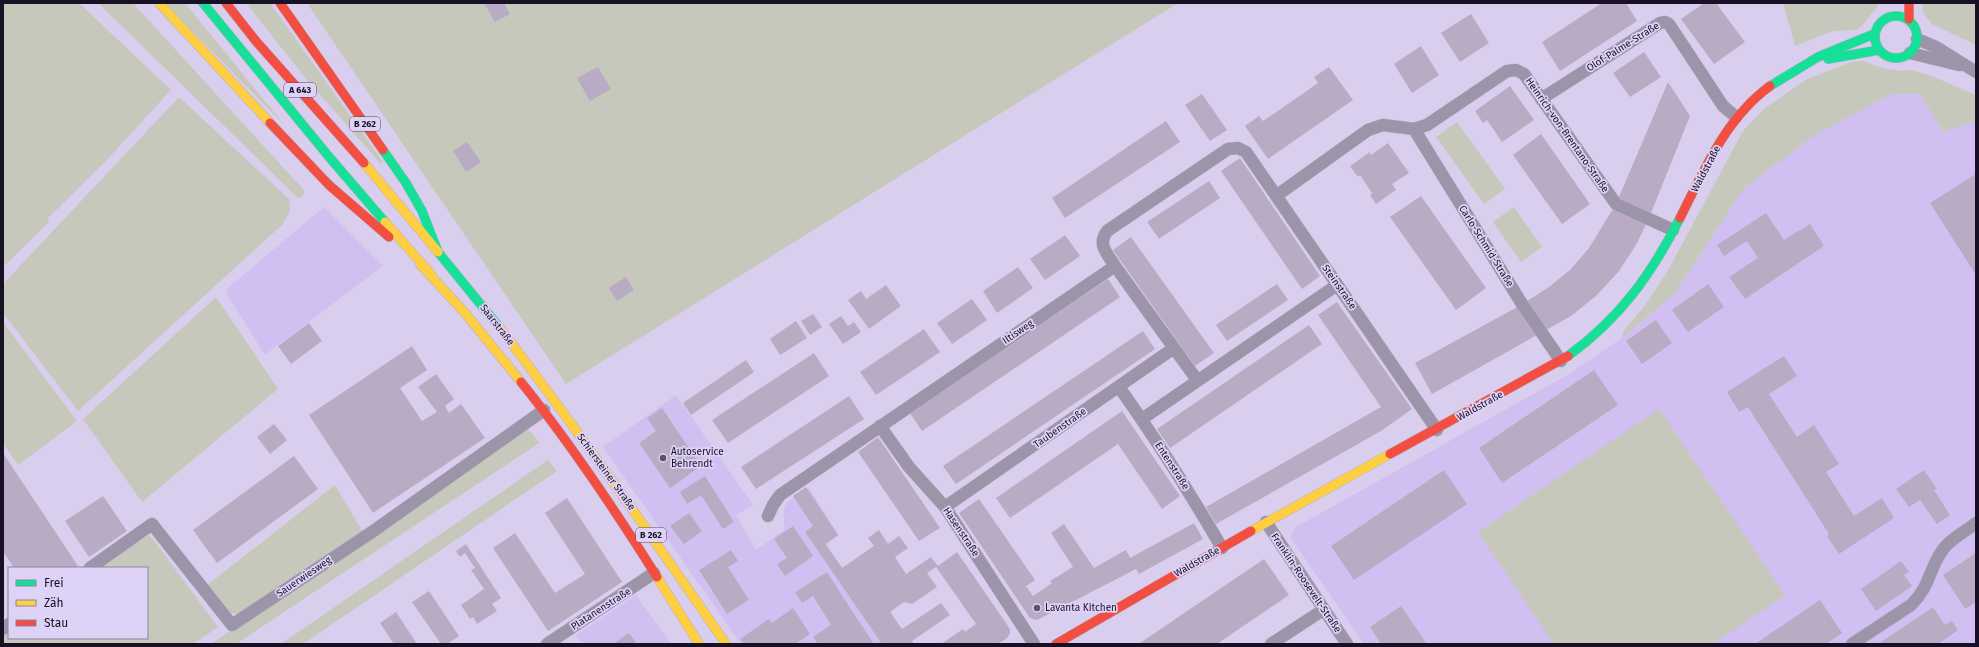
<svg xmlns="http://www.w3.org/2000/svg" width="1979" height="647" font-family="'Fira Sans',sans-serif">
<style>
.built{fill:#d1bff2}
.green{fill:#c5c8ba}
.building{fill:#b9abc4}
.lines{fill:none;stroke-linecap:round;stroke-linejoin:round}
.street-casing{stroke:#b8aec8;stroke-width:13}
.fast-casing{stroke:#b8aec8;stroke-width:10}
.slow-casing{stroke:#b8aec8;stroke-width:10}
.jam-casing{stroke:#b8aec8;stroke-width:10}
.street{stroke:#9c94a8;stroke-width:12}
.fast{stroke:#16e098;stroke-width:9}
.slow{stroke:#ffcf43;stroke-width:9}
.jam{stroke:#f24e42;stroke-width:9}
.poi-dot{fill:#5c526c;stroke:#dfd2f7;stroke-width:1.5}
.labels{text-anchor:middle;dominant-baseline:central;stroke-width:3.5;stroke-linejoin:round;paint-order:stroke}
.shield{fill:#dfd2f7;stroke:#544a64;stroke-width:1}
.shield-label{font-size:9px;font-weight:bold;fill:#181025}
.street-label{font-size:10px;fill:#181025;stroke:#dfd2f7}
.poi-label{font-size:10px;fill:#181025;stroke:#dfd2f7;text-anchor:start}
</style>
<rect width="100%" height="100%" fill="#daceef"/>
<path class="built" d="M1892 94H1920L1943 132 1976 120V644H1364L1290 537 1296 527 1569 374 1622 338 1675 293 1744 188 1818 133Z
M324 207 383 266 265 355 226 293 229 287Z
M676 395 753 505 736 515 756 550 784 530V508L787 502 809 488 839 535 827 545 894 644H741L603 447Z
M636 595 671 644H582L576 635Z"/>
<path class="green" d="M3 3H79L171 90 105 162 47 219 49 222 3 267Z
M98 3H133L301 187 304 191 303 196 298 198Z
M165 3H185L286 127Z
M246 3H270L383 162 381 164 307 80Z
M307 3H1178L566 384Z
M1783 3H1880L1862 26 1856 30 1833 31 1795 46Z
M1922 3H1976V45L1932 24 1923 12Z
M1864 61 1882 68 1902 71 1911 70 1929 75 1976 95V120L1943 132 1920 94H1892L1818 133 1744 188 1675 293 1622 338 1624 330 1643 308 1666 274 1743 131 1764 109 1807 79 1852 62Z
M179 97 289 199 290 211 283 224 78 411 3 313V284Z
M1457 122 1505 189 1484 204 1436 137Z
M1514 207 1542 247 1521 262 1493 222Z
M216 297 278 389 142 502 83 419Z
M3 322 77 421 18 465 3 443Z
M1659 409 1785 595 1713 644H1554L1478 532Z
M525 428 532 433 539 443 236 644H211Z
M548 460 557 471 303 644H281Z
M335 485 363 532 244 610 237 614 230 613 206 586Z
M149 534 218 627 193 644H3V632L9 628V638H147V568H98Z"/>
<path class="building" d="M484 3H504L510 14 495 22Z
M1602 3H1626L1637 21 1560 71 1542 42Z
M1704 3H1716L1745 42 1714 64 1681 19Z
M1471 14 1489 43 1460 62 1441 33Z
M1421 46 1439 75 1412 93 1394 64Z
M1644 52 1661 77 1630 97 1613 73Z
M598 67 611 89 590 101 577 78Z
M1329 67 1353 100 1268 159 1245 126 1259 116 1263 121 1301 95 1318 83 1314 77Z
M1668 82 1690 116 1649 218 1636 245 1619 271 1597 295 1571 316 1432 394 1415 363 1521 305 1549 287 1571 269 1589 248 1616 204Z
M1510 86 1534 120 1502 142 1487 120 1483 123 1475 111Z
M1202 94 1227 130 1210 141 1185 105Z
M1166 121 1180 142 1065 218 1052 198Z
M1541 134 1590 204 1562 224 1513 155Z
M467 142 481 162 466 172 453 151Z
M1388 143 1409 173 1392 184 1396 190 1376 204 1370 195 1372 193 1360 175 1358 177 1350 166 1370 152 1371 155Z
M1240 158 1320 276 1302 289 1221 171Z
M1976 174V275L1930 203Z
M1209 181 1220 198 1159 239 1147 222Z
M1421 196 1486 288 1456 310 1390 217Z
M1766 213 1784 240 1810 224 1824 246 1745 299 1729 277 1758 258 1747 241 1724 256 1717 245Z
M1065 235 1080 256 1045 280 1030 259Z
M1131 237 1214 353 1195 366 1113 250Z
M1018 267 1033 288 997 313 983 291Z
M626 277 634 290 617 301 609 288Z
M1108 279 1120 297 922 431 910 413Z
M1277 284 1288 300 1227 341 1216 325Z
M1708 284 1724 307 1688 332 1672 310Z
M886 285 901 306 869 329 848 300 861 291 866 299Z
M972 299 987 320 952 344 937 323Z
M1337 302 1412 409 1381 431 1216 524 1206 507 1381 407 1318 315Z
M813 314 822 327 810 335 801 321Z
M841 316 848 326 854 322 861 332 843 344 829 324Z
M1656 320 1672 343 1642 364 1626 341Z
M796 321 807 338 780 355 770 339Z
M309 323 322 341 291 364 278 346Z
M1309 325 1322 344 1170 448 1157 429Z
M924 329 940 352 876 395 860 372Z
M1143 331 1155 349 956 484 943 466Z
M412 346 427 370 400 388 422 421 437 412 418 387 436 374 454 399 445 406 449 413 461 404 485 438 373 513 309 415Z
M814 353 829 376 728 443 712 420Z
M1784 356 1797 376 1769 394 1797 437 1814 425 1839 464 1826 472 1854 516 1882 498 1894 518 1839 554 1827 536 1829 534 1748 407 1739 412 1727 392Z
M746 360 754 372 691 415 683 403Z
M1594 370 1618 405 1502 483 1479 448Z
M849 396 864 419 756 489 741 467Z
M662 408 701 466 670 488 639 443 656 431 647 418Z
M1122 411 1180 496 1162 509 1118 444 1010 518 996 498Z
M274 424 287 440 270 454 257 437Z
M878 437 940 528 919 541 858 452Z
M3 453 78 566 76 568H14L3 551Z
M294 456 318 489 217 563 193 530Z
M1444 470 1467 504 1354 580 1331 546Z
M1924 470 1937 489 1934 490 1950 515 1937 524 1920 500 1909 507 1896 489Z
M705 476 734 522 723 529 701 495 687 504 680 492Z
M806 487 838 535 825 544 842 568 874 546 868 538 879 530 888 544 899 536 908 548 895 557 906 574 931 557 938 566 957 552 1010 629V634L1006 639 997 644H941L963 629 965 632 976 624 936 567 927 573 937 587 912 604 904 602 890 612 902 629 941 603 950 615 912 641 914 644H882L805 532 813 526 793 496Z
M103 496 127 531 89 557 65 521Z
M567 498 622 582 548 631 493 548 515 533 555 593 585 574 545 513Z
M979 499 1035 580 1026 586 1033 596 1052 583 1050 581 1073 567 1051 533 1064 524 1094 568 1126 550 1130 558 1194 523 1203 539 1139 574 1136 569 1037 620 1030 618 959 513Z
M689 513 702 531 684 544 670 526Z
M793 526 813 556 785 576 777 564 787 558 774 539Z
M466 544 501 598 492 604 497 611 477 624 473 617 470 619 461 605 484 589 471 570 475 568 465 553 460 557 456 551Z
M731 550 738 561 728 567 749 600 727 614 699 570Z
M1976 553V602L1965 609 1943 575Z
M1264 559 1289 595 1217 644H1141L1140 643Z
M1901 561 1909 572 1904 575 1912 586 1876 611 1861 589Z
M827 572 852 611 874 644H818L813 637 831 625 813 596 802 603 795 592Z
M429 591 459 636 447 644H441L412 602Z
M1820 600 1842 633 1826 644H1755Z
M1401 606 1427 644H1381L1370 627Z
M1933 607 1945 625 1952 621 1958 630 1938 644H1878Z
M793 608 810 634 795 644H744L740 639 769 619 772 623Z
M396 612 417 644H394L380 623Z
M629 633 637 644H613Z"/>
<g class="lines">
<defs>
<path id="street" d="M1917 39 1936 47 1976 72
M1910 53 1959 65
M1541 99 1660 23 1665 22 1669 24 1723 106 1736 117
M1414 129 1522 304 1561 361
M1276 196 1368 130 1383 125 1414 129 1427 125 1507 71 1516 70 1524 74 1616 204 1673 230
M1197 380 1115 266C1107 253 1097 245 1107 231L1228 149 1238 148 1246 152 1437 430
M1119 387C1156 439 1190 493 1222 548
M1142 419 1337 285
M880 426 909 467 945 507 1034 644
M945 507 1174 348
M768 516 773 505 780 495 1115 266
M1266 522 1347 644
M90 568 152 524 232 625 372 532 544 410
M3 629 9 624
M547 644 654 573
M1271 644 1323 610
M1852 644 1911 605C1931 586 1929 567 1944 548 1952 538 1966 531 1976 523"/>
<path id="fast" d="M203 3 330 158 385 222
M1875 37a21 21 0 1 1 42 0a21 21 0 1 1-42 0Z
M1828 59 1879 50
M1770 86 1818 57 1874 34
M383 150 406 183 422 211 438 252 499 327
M1568 356C1620 318 1651 275 1680 218"/>
<path id="slow" d="M159 3 270 123
M364 163 438 252
M385 222 431 274
M420 264 465 313 521 382
M499 327C578 430 652 537 726 644
M1251 531 1390 454
M657 577 699 644"/>
<path id="jam" d="M226 3 255 40 364 163
M280 3 383 150
M1909 3V19
M270 123 329 185 389 237
M1680 218C1704 170 1726 118 1770 86
M521 382C571 444 615 510 657 577
M1390 454 1568 356
M1056 644 1251 531"/>
</defs>
<use href="#street" class="street-casing"/>
<use href="#fast" class="fast-casing"/>
<use href="#slow" class="slow-casing"/>
<use href="#jam" class="jam-casing"/>
<use href="#street" class="street"/>
<use href="#fast" class="fast"/>
<use href="#slow" class="slow"/>
<use href="#jam" class="jam"/>
</g>
<g class="poi-dot">
<circle cx="663" cy="458" r="4"/>
<circle cx="1037" cy="608" r="4"/>
</g>
<g class="labels">
<g class="shield">
<rect x="284" y="83" width="32" height="14" rx="3"/>
<rect x="350" y="117" width="30" height="14" rx="3"/>
<rect x="636" y="528" width="30" height="14" rx="3"/>
</g>
<g class="shield-label">
<text x="300" y="90">A 643</text>
<text x="365" y="124">B 262</text>
<text x="651" y="535">B 262</text>
</g>
<g class="street-label">
<text transform="translate(1623 47) rotate(-32)">Olof-Palme-Straße</text>
<text transform="translate(1567 135) rotate(55)">Heinrich-von-Brentano-Straße</text>
<text transform="translate(1706 169) rotate(-62)">Waldstraße</text>
<text transform="translate(1486 246) rotate(58)">Carlo-Schmid-Straße</text>
<text transform="translate(1339 287) rotate(55)">Steinstraße</text>
<text transform="translate(497 325) rotate(52)">Saarstraße</text>
<text transform="translate(1018 332) rotate(-34)">Iltisweg</text>
<text transform="translate(1480 406) rotate(-29)">Waldstraße</text>
<text transform="translate(1060 428) rotate(-35)">Taubenstraße</text>
<text transform="translate(1172 466) rotate(57)">Entenstraße</text>
<text transform="translate(606 472) rotate(54)">Schiersteiner Straße</text>
<text transform="translate(961 532) rotate(56)">Hasenstraße</text>
<text transform="translate(1197 562) rotate(-30)">Waldstraße</text>
<text transform="translate(304 577) rotate(-34)">Sauerwiesweg</text>
<text transform="translate(1306 583) rotate(56)">Franklin-Roosevelt-Straße</text>
<text transform="translate(601 609) rotate(-33)">Platanenstraße</text>
</g>
<g class="poi-label">
<text x="671" y="452">Autoservice<tspan x="671" dy="12">Behrendt</tspan></text>
<text x="1045" y="608">Lavanta Kitchen</text>
</g>
</g>
<rect width="1979" height="647" fill="none" stroke="#181025" stroke-width="8"/>
<rect x="8" y="567" width="140" height="72" fill="#dfd2f7" stroke="#8f84a3"/>
<rect x="16" y="580" width="20" height="6" fill="#16e098" stroke="#8f84a3"/>
<text x="44" y="587" font-size="12" fill="#181025">Frei</text>
<rect x="16" y="600" width="20" height="6" fill="#ffcf43" stroke="#8f84a3"/>
<text x="44" y="607" font-size="12" fill="#181025">Zäh</text>
<rect x="16" y="620" width="20" height="6" fill="#f24e42" stroke="#8f84a3"/>
<text x="44" y="627" font-size="12" fill="#181025">Stau</text>
</svg>
